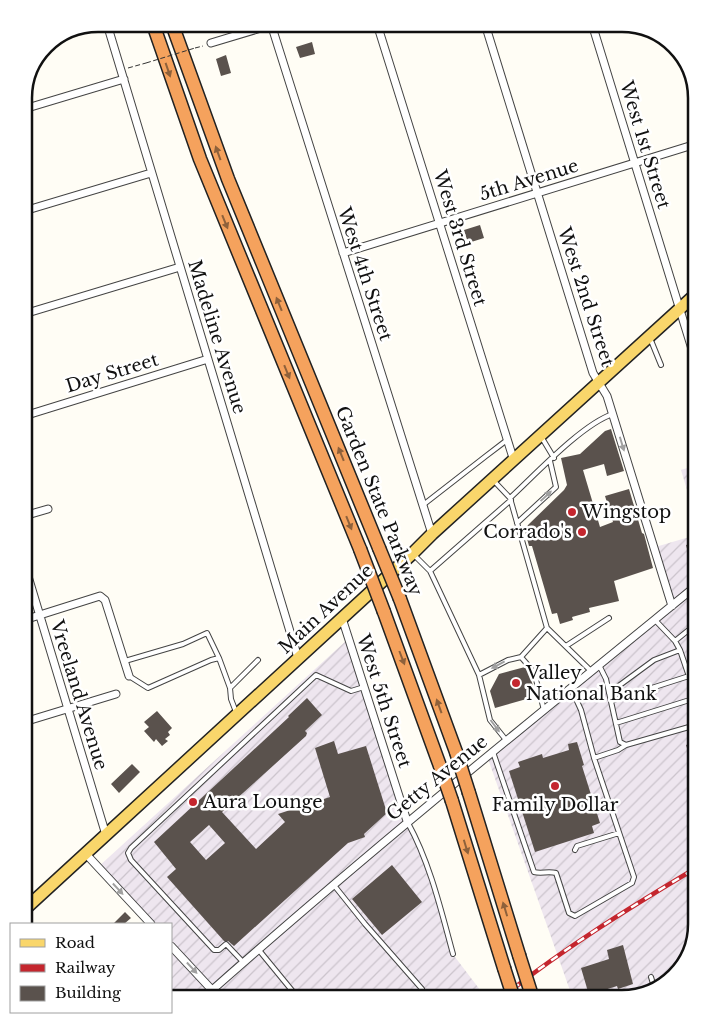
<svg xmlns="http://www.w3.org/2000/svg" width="720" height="1023" font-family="'Libre Baskerville',serif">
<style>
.industrial{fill:url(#industrial-furrows)}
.building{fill:#5a524d;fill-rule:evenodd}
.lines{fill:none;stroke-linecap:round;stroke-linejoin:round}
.service-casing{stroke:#444;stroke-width:6}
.minor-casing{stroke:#444;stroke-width:9}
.primary-casing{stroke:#222;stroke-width:14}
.motorway-casing{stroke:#222;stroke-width:15}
.path{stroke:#333;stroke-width:1;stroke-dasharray:5 2.5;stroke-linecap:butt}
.service{stroke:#fff;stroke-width:4}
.minor{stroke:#fff;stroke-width:7}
.primary{stroke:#f9d66b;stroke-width:11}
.motorway{stroke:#f5a25d;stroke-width:12}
.rail-casing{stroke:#c4262e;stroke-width:4.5}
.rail{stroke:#fff;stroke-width:2.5;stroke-dasharray:8;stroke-linecap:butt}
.motorway-bridge-casing{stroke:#222;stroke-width:15;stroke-linecap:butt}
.path-bridge{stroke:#333;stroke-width:1;stroke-dasharray:5 2.5;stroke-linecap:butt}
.motorway-bridge{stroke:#f5a25d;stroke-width:12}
.oneway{fill:#8e613b}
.oneway2{fill:#a0a0a0}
.poi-dot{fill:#c4262e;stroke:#fff;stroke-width:2}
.labels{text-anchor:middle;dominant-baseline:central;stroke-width:5;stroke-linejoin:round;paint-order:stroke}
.street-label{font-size:18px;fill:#111;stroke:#fff}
.poi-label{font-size:18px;fill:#111;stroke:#fff;text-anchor:start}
.rim{fill:none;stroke:#111;stroke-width:2.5}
</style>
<defs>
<pattern id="industrial-furrows" width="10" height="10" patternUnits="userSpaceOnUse" patternTransform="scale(1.25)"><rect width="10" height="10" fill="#eee6ef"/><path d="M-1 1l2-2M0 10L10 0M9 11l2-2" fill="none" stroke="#cbc4cc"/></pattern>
</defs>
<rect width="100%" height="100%" fill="#fffdf5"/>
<path class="industrial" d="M696 465V520L681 470Z
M696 535V925L686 962 659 989 622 999H573L487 756 670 603 652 548Z
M348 639 455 957 487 999H171V924H148L97 868Z"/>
<path class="building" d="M312 42 315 54 300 58 296 47Z
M226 55 231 73 221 76 216 59Z
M480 225 484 238 468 243 464 230Z
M611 429 624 471 607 476 604 464 583 470 600 527 613 522 605 496 629 489 642 533 644 534 653 568 614 581 619 601 589 608 590 612 572 617 573 620 560 624 557 613 552 614 532 546H529L525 531 528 525 564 490 567 485 561 458 580 454 605 431Z
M696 542V575H694L686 545Z
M525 667 529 673 534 689 530 698 495 708 490 691 499 674Z
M307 698 322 715 305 731 307 733 306 736 222 812 256 849 285 822 278 814 330 797 315 748 334 741 338 754 366 746 387 813 364 834 365 837 348 843 234 946 228 941H224L167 877 176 869 154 842 289 717 288 716ZM209 825 225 843 206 860 190 842Z
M157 711 172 728 168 732 170 735 165 739 168 741 162 746 156 739 154 742 144 731 149 727 144 722Z
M696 741V773H695L686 745Z
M577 742 584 765 582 766 600 823 592 826 594 833 535 852 509 771 520 767 518 762 542 754 543 758 569 750 568 744Z
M132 764 140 772 119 793 111 784Z
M392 865 422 902 382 935 352 899Z
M125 912 131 918 124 924H113Z
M623 945 633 984 618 989 617 986 589 995 581 968 609 959 607 950Z"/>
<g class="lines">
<defs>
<path id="service" d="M650 338 661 365
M542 438 554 458
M493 480 510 498 547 628 591 671
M510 498C535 475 582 424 613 414
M423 505 486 456 507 440
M517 523 556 487 550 461
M414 555 430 571
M655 620 675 641 680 650 696 697
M675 641 696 624
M566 646 609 618
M521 657 547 628
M219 658 230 688
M125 661 183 644 207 633 219 658 211 660 148 688 129 676
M599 665 606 679 620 742 626 745 696 725
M479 675 508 660 521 657 534 672 544 710
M571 688 581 710 594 758
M609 693 654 660 680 650
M611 701 689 676
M236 712 231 699 230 688 258 660
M616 723 696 698
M506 740 490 720 479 675 430 571 511 500
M493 752 534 872C541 874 548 871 556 873L569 913 575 916 632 883 634 877 594 758 618 750 626 745
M408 823C430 863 441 910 453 954
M575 850 577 846 619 833
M333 884 365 924 422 989
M258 949 299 999
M243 962 226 944 219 950H214L131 860 128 853 131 848 316 675 351 691 364 687
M651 977 655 990"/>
<path id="minor" d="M107 24 298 658
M271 24 432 534
M377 24 514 461
M485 24 593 373 607 396 672 606
M592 24 696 362
M211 43 274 24
M24 109 124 79
M24 211 151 173
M343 253 696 144
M24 314 180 267
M24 416 208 359
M24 516 48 509
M24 563 106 835
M342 618 407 821
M24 620 100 596 105 600 129 676
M24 722 116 694
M85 853 151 924
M171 946 212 990
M202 999C363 856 529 722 696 586"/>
<path id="primary" d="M24 910 413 553 432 534 696 294"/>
<path id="motorway" d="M153 24 200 159 360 549
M172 24 228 179 379 548
M400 599 456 752
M384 612 440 766
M469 793 519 955
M452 801 504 968"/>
</defs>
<use href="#service" class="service-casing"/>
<use href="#minor" class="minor-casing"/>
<use href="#primary" class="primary-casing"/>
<use href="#motorway" class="motorway-casing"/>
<path class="path" d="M195 48 203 46
M128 68 146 63"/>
<use href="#service" class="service"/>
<use href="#minor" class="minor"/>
<use href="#primary" class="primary"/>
<use href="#motorway" class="motorway"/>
<defs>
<path id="rail" d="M500 999C561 950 629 908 696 868"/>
</defs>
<use href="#rail" class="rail-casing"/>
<use href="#rail" class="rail"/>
<defs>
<path id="motorway-bridge" d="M379 548 400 599
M360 549 384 612
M456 752 469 793
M440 766 452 801
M519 955 533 999
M504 968 514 999"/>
</defs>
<use href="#motorway-bridge" class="motorway-bridge-casing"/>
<path class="path-bridge" d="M146 63 195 48"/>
<use href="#motorway-bridge" class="motorway-bridge"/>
</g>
<defs><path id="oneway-solid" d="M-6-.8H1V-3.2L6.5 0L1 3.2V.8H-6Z" transform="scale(1.25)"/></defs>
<g class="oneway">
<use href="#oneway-solid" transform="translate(168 70) rotate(71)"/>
<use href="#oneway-solid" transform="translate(218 153) rotate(-110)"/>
<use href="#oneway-solid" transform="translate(225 222) rotate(68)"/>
<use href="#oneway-solid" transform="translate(279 304) rotate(-112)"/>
<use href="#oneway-solid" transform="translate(287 372) rotate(68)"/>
<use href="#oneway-solid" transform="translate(341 454) rotate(-112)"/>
<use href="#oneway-solid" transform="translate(349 523) rotate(68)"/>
<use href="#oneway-solid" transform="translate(402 658) rotate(69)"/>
<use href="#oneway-solid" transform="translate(439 706) rotate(-110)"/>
<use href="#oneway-solid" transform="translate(466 847) rotate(73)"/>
<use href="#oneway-solid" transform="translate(505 909) rotate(-107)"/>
</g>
<g class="oneway2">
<use href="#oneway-solid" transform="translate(622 444) rotate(73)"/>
<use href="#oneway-solid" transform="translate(546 496) rotate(-43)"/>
<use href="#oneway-solid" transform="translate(498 665) rotate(152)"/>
<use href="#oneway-solid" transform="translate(495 726) rotate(53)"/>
<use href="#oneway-solid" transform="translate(118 889) rotate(47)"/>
<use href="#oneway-solid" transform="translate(192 968) rotate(47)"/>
</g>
<g class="poi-dot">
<circle cx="572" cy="512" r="5"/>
<circle cx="582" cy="532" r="5"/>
<circle cx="516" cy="683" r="5"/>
<circle cx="555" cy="786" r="5"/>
<circle cx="193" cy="802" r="5"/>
</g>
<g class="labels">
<g class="street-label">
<text transform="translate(645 145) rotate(73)">West 1st Street</text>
<text transform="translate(529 180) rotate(-17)">5th Avenue</text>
<text transform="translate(460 238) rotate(73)">West 3rd Street</text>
<text transform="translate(365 274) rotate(72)">West 4th Street</text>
<text transform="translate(586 297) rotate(72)">West 2nd Street</text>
<text transform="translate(217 337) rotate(73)">Madeline Avenue</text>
<text transform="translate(112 373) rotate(-17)">Day Street</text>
<text transform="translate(379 501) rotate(68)">Garden State Parkway</text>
<text transform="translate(326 609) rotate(-43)">Main Avenue</text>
<text transform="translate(79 695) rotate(73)">Vreeland Avenue</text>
<text transform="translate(384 701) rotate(72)">West 5th Street</text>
<text transform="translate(437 778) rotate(-39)">Getty Avenue</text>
</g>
<g class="poi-label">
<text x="582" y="512">Wingstop</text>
<text x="572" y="532" text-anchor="end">Corrado's</text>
<text x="526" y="673">Valley<tspan x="526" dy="21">National Bank</tspan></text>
<text x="203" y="802">Aura Lounge</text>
<text x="555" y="805" text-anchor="middle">Family Dollar</text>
</g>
</g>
<path d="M0 0H720V1023H0ZM98 32H622A66 66 0 0 1 688 98V924A66 66 0 0 1 622 990H98A66 66 0 0 1 32 924V98A66 66 0 0 1 98 32Z" fill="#fff" fill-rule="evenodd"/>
<path class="rim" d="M98 32H622A66 66 0 0 1 688 98V924A66 66 0 0 1 622 990H98A66 66 0 0 1 32 924V98A66 66 0 0 1 98 32Z"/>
<rect x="10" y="923" width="162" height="90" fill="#ffffff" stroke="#a0a0a0"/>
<rect x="20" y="939" width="25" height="8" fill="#f9d66b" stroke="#a0a0a0"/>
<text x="55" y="948" font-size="15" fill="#111111">Road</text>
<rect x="20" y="964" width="25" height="8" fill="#c4262e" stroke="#a0a0a0"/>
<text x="55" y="973" font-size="15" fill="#111111">Railway</text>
<rect x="20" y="986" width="25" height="15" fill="#5a524d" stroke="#a0a0a0"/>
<text x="55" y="998" font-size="15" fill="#111111">Building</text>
</svg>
